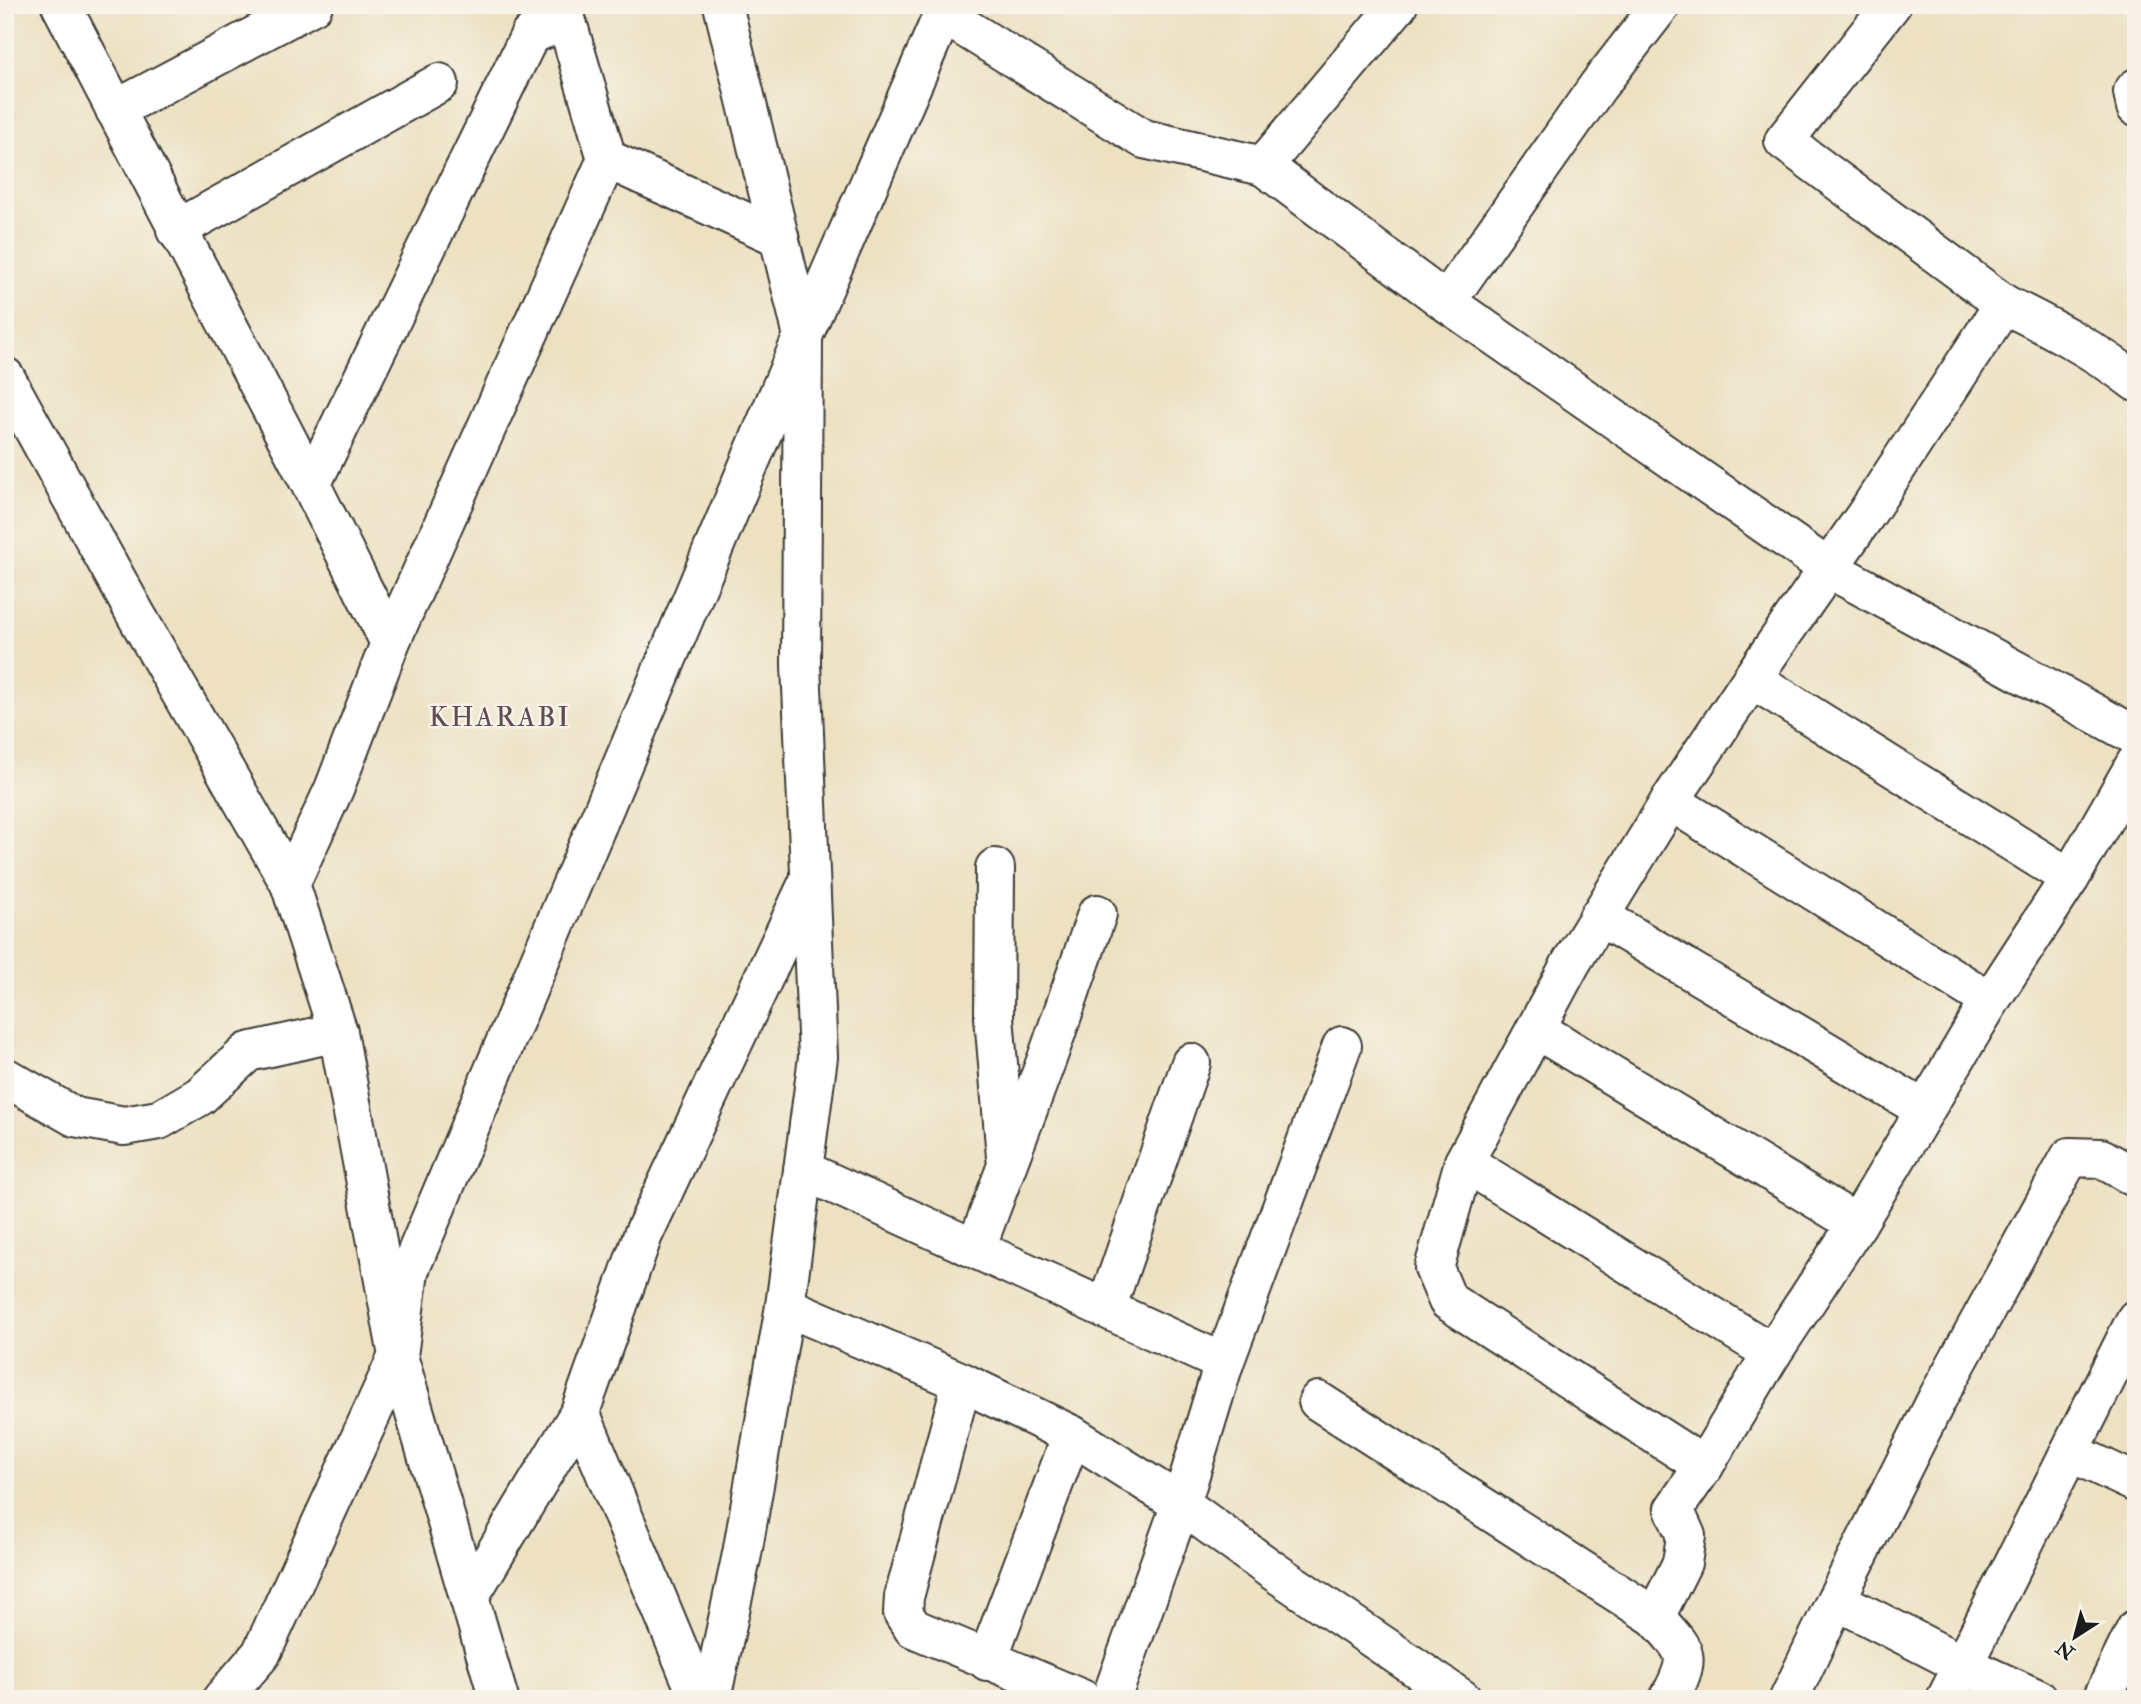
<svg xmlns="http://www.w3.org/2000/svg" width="2141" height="1704" font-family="'IM FELL Double Pica',serif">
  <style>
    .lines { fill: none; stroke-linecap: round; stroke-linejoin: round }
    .minor-casing { stroke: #3b3a35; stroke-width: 42 }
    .minor { stroke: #fff; stroke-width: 38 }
    .labels { text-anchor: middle; stroke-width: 5; stroke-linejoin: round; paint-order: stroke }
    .quarter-label { font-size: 28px; letter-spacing: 2px; fill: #624b54; stroke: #f7f3e8 }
  </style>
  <rect width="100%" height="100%" fill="#f7f3e8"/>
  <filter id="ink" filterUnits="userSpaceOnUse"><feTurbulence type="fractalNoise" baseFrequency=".0143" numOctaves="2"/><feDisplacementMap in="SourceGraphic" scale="14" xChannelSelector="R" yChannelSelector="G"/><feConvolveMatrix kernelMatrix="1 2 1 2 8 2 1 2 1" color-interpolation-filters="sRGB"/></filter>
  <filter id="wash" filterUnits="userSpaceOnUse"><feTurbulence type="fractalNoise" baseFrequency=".00686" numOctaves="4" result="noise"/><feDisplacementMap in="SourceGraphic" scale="28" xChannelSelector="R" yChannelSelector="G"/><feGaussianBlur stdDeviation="1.57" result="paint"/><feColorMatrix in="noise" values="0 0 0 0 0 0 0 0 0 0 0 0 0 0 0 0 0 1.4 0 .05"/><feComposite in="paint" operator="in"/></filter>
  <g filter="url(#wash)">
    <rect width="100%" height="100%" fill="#ede1c2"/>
  </g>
  <g filter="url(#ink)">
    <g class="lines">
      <defs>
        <g id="minor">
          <path d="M61,5L311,485L390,643L607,159L562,5"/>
          <path d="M723,5L803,336L801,664L818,1057L785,1306"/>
          <path d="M943,14L1144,139L1263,166L1398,5"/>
          <path d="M2136,88L2133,92L2136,107"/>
          <path d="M115,110L313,5"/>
          <path d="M607,159L779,237"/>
          <path d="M1263,166L1446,302L1828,568L2136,736"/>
          <path d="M176,230L439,83"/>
          <path d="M1446,302L1598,86L1661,5"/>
          <path d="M2004,304C2050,327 2095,350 2136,382"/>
          <path d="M5,377L135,613L290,884L338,1032L398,1356L499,1699"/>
          <path d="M311,485L530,35L566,20"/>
          <path d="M1752,679L2070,878"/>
          <path d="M1670,801L1990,1001"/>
          <path d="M995,868L994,1017L1006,1157"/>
          <path d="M290,884L334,789L390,643"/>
          <path d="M1599,916L1925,1110"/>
          <path d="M1536,1029L1857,1224"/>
          <path d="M5,1077L75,1117L124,1126L159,1120L200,1096L248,1052L338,1032"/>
          <path d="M1464,1162L1772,1353"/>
          <path d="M803,1170L1224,1363"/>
          <path d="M976,1248L1048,1056L1097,914"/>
          <path d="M1106,1309L1191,1063"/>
          <path d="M962,1382L904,1597L903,1613L913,1628L1082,1699"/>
          <path d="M1318,1401L1655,1617C1687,1653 1693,1654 1669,1699"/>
          <path d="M580,1412L699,1699"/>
          <path d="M2070,1452L2136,1483"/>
          <path d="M1704,1466L1448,1301L1434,1268L1464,1162L1571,963L1670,801L1763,662L1867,513L2004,304L1784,141L1891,5"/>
          <path d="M469,1597L580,1412L643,1235L808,883"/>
          <path d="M1836,1600L1963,1665L2038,1699"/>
          <path d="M1655,1617L1682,1563L1686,1536L1674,1509L1704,1466L1772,1353L1857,1224L1990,1001L2070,878L2136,763"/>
          <path d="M987,1661L1072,1435"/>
          <path d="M222,1699L261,1654L398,1356L409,1271L803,336L947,5"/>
          <path d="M711,1699L742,1554L785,1306L962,1382L1072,1435L1181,1504L1272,1570L1462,1699"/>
          <path d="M1111,1699L1181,1504L1224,1363L1342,1046"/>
          <path d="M1789,1699L1836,1600L1937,1399L2070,1157L2101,1158L2136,1178"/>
          <path d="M1946,1699L2136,1319"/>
          <path d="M2102,1699L2136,1629"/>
        </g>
      </defs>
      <use href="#minor" class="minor-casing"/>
      <use href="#minor" class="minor"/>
    </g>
  </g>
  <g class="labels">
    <g class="quarter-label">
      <text x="500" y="726">KHARABI</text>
    </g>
  </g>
  <rect width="2141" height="1704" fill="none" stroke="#f7f3e8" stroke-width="28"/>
  <g transform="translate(2075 1637) rotate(216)" stroke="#f7f3e8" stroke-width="5" paint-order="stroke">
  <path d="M0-5L12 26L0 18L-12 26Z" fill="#1c1c1c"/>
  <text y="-10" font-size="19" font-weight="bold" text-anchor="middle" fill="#1c1c1c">N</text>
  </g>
</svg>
